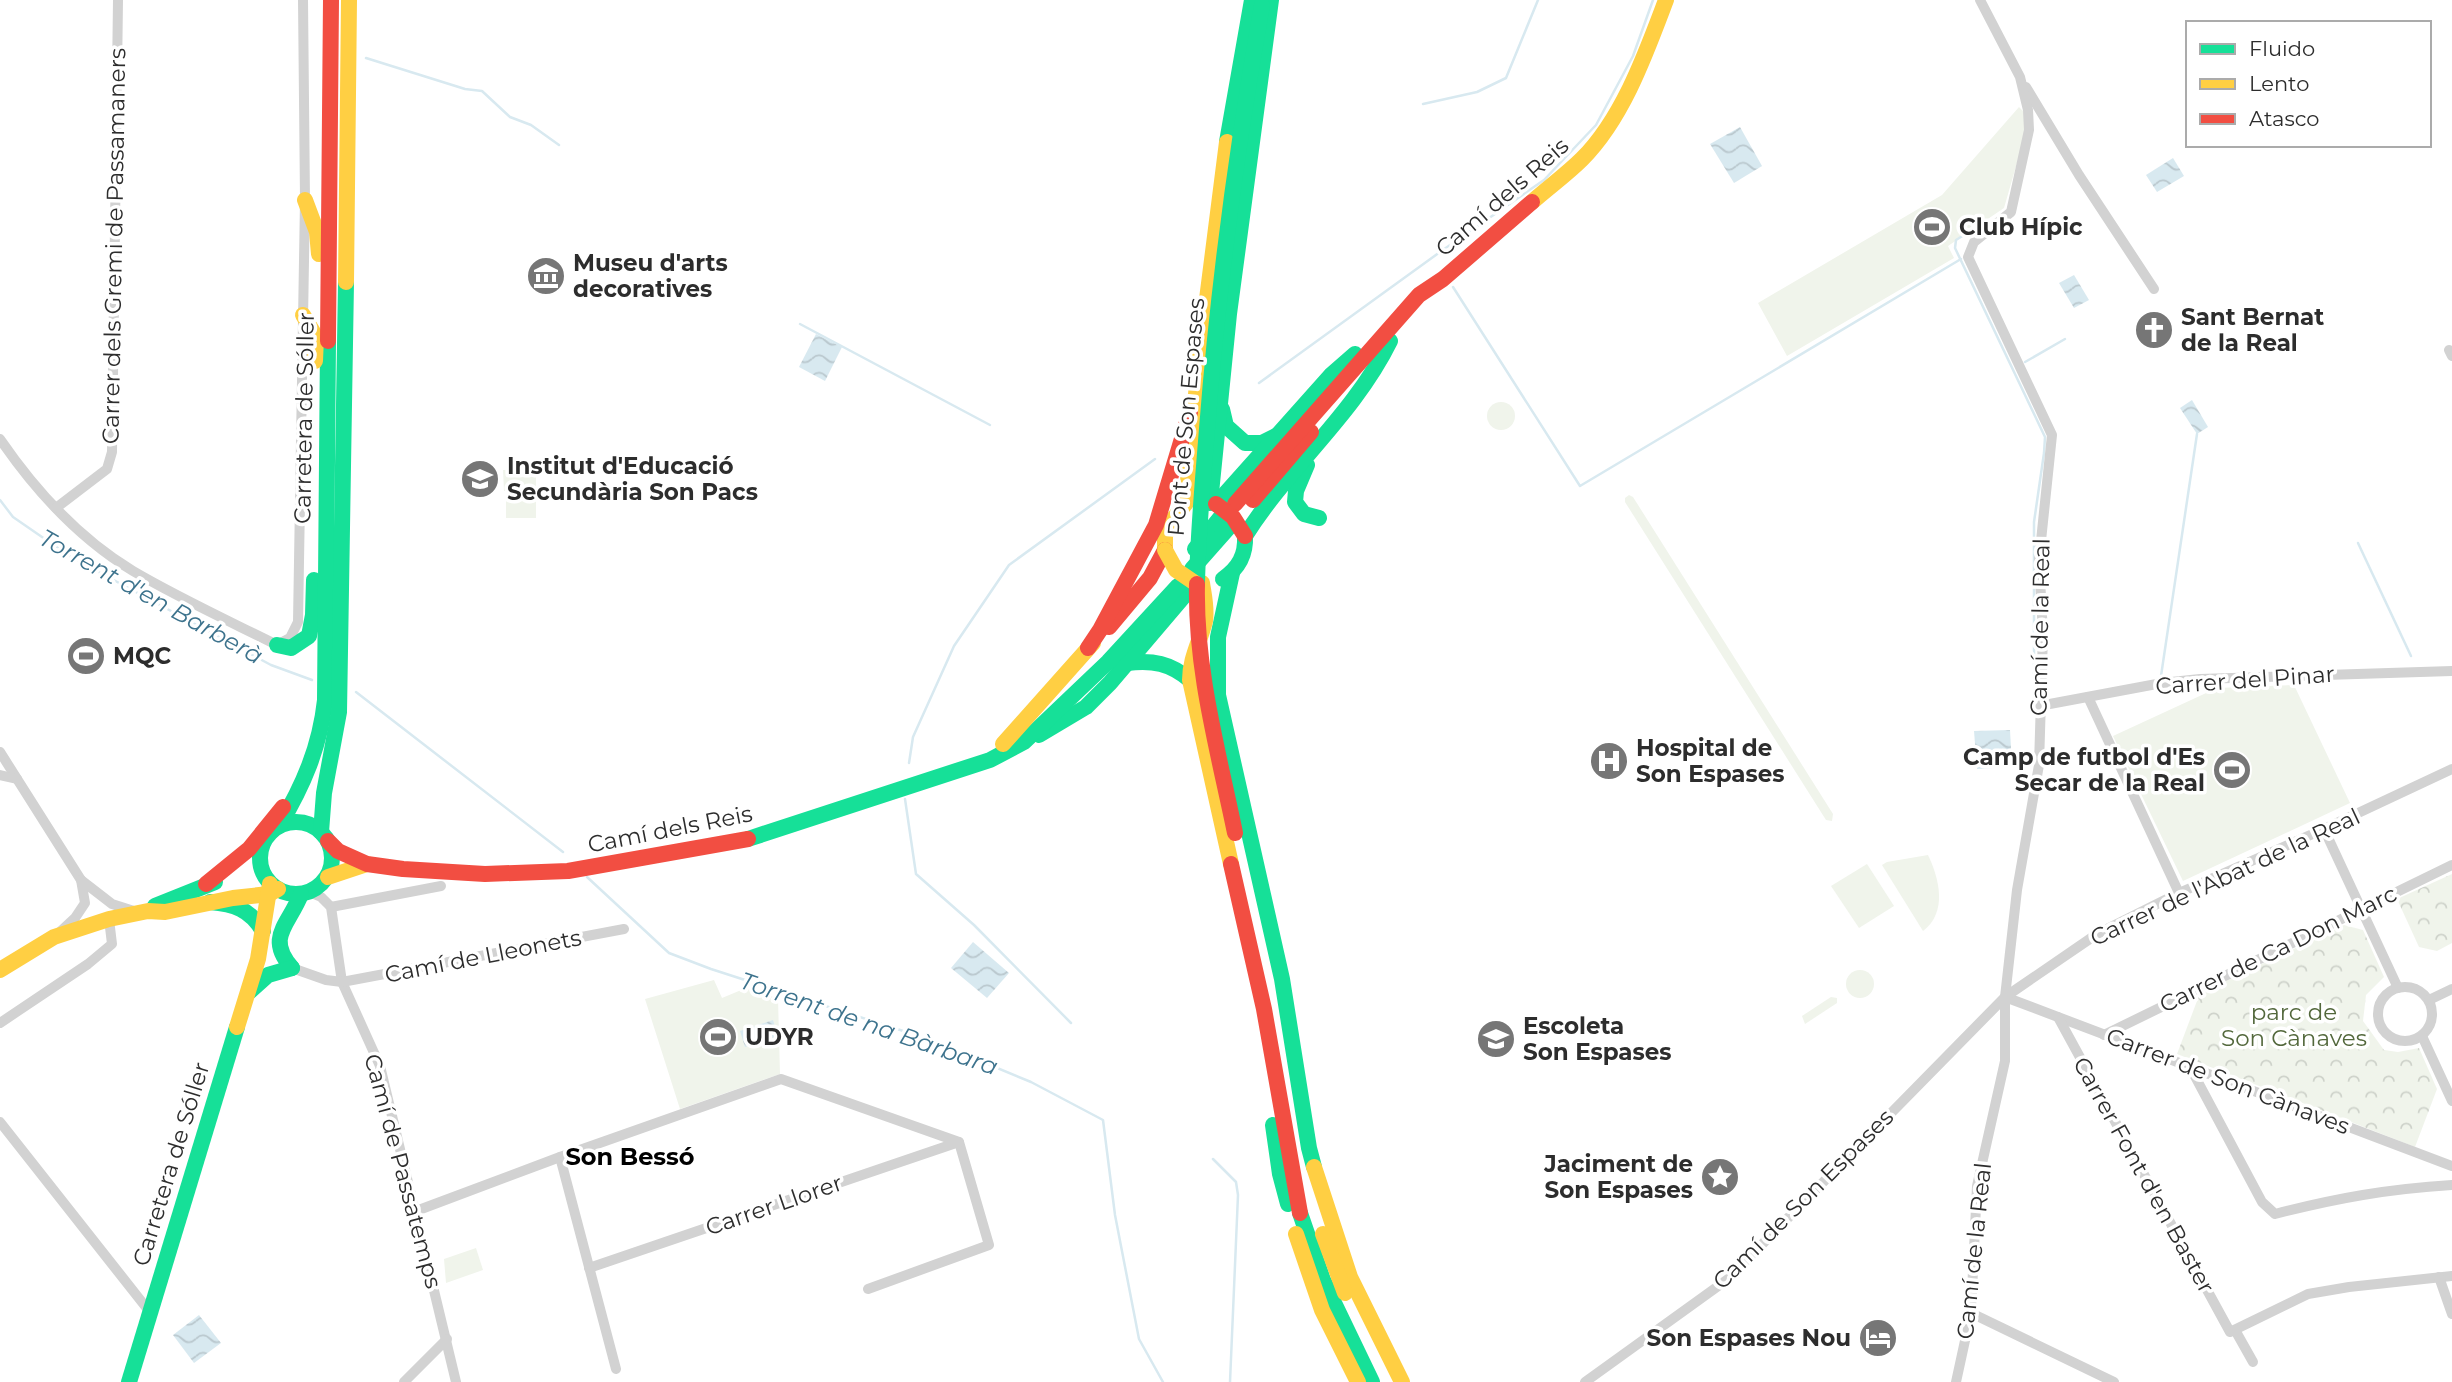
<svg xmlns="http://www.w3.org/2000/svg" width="2452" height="1382" font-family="Montserrat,sans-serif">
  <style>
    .grass { fill: #f0f4eb }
    .park { fill: url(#park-crowns) }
    .water { fill: url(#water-waves) }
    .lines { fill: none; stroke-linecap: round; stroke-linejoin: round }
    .stream { stroke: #d8e9f0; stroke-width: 2.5 }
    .street { stroke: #d2d2d2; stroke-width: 10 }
    .fast { stroke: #16e098; stroke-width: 16 }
    .slow { stroke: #ffcf43; stroke-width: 16 }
    .jam { stroke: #f24e42; stroke-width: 16 }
    .fast-bridge { stroke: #16e098; stroke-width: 16 }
    .slow-bridge { stroke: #ffcf43; stroke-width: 16 }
    .jam-bridge { stroke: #f24e42; stroke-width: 16 }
    .labels { text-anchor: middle; stroke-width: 7; stroke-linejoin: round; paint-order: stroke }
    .street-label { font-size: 23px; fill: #2d2d2d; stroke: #fff }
    .poi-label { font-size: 23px; font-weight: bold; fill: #2d2d2d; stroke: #fff; text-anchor: start }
    .park-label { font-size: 23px; fill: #53683c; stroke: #fff }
    .water-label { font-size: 24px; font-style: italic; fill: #3d738d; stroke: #fff }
    .neighbourhood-label { font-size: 24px; font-weight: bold; fill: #000; stroke: #fff }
  </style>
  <defs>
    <pattern id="park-crowns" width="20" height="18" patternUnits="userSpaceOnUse" patternTransform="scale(1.75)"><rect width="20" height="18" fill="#f0f4eb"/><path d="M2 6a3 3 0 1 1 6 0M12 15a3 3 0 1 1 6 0" fill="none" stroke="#ced2ca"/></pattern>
    <pattern id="water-waves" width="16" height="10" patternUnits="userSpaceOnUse" patternTransform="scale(1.75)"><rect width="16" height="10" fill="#d8e9f0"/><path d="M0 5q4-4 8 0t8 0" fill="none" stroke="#bac8ce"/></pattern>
  </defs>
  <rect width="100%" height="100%" fill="#fff"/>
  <g class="grass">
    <path d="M2019,107L2025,113L2027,128L2004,208L1948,246L1954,258L1787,356L1758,303L1942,195Z"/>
    <circle cx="1501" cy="416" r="14"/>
    <path d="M536,469V490L504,491L503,470Z"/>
    <path d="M1629,495L1633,497L1833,814L1832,821L1826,820L1625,502V498Z"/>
    <rect x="506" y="497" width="30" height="21"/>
    <path d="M2294,685L2350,803L2183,881L2113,736L2217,688Z"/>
    <path d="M1928,855C1939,878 1948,912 1923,931L1882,865L1887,862Z"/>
    <path d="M1867,864L1894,906L1859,928L1831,886Z"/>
    <circle cx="1860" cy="984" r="14"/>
    <path d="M714,980L722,998L746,988L778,998L780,1074L680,1109L645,999Z"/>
    <path d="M1831,997L1837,998V1003L1805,1024L1802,1016Z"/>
    <path d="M476,1248L483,1270L446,1283L444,1259Z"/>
  </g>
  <g class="park">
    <path d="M2452,874V943L2437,951L2419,947L2397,899Z"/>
    <path d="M2344,925L2363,930L2384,977L2366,995L2363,1021L2384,1050L2398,1052L2419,1048L2437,1089L2415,1147L2177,1054L2200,993Z"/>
  </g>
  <g class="water">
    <path d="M1740,127L1762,166L1734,183L1710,144Z"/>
    <path d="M2173,158L2184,176L2157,192L2146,175Z"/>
    <path d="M2074,275L2089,300L2074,308L2059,283Z"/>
    <path d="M816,334L842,347L825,381L799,367Z"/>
    <path d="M2192,400L2208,427L2197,434L2180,408Z"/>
    <path d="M2010,730L2012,767L1977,769L1974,731Z"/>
    <path d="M973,942L1009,973L987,998L951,968Z"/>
    <path d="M773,1020L778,1036L745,1047L740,1031Z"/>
    <path d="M199,1315L221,1343L194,1363L173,1335Z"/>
  </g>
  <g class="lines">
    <g class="stream">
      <path d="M366,58L465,89L482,91L510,117L531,125L559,145"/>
      <path d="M1423,104L1477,92L1506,78L1538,0"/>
      <path d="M1985,222L1956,240L1955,248L2045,437L2044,453L2034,522V674"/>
      <path d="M1453,287L1580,486L1961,259"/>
      <path d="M800,324L990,425"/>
      <path d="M2025,362L2065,339"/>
      <path d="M1259,383L1440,252L1544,180L1596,125L1633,56L1653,0"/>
      <path d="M0,500L13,517L71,557L271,665L312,680"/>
      <path d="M2358,543L2411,656"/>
      <path d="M2161,676L2197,434"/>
      <path d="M356,692L563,852"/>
      <path d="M909,763L913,737L954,646L1009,565L1155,459"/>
      <path d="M905,799L916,874L974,925L1071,1023"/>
      <path d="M587,877L669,953L711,969L925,1038L1031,1082L1103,1120L1115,1215L1139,1339L1163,1382"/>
      <path d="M1213,1159L1236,1182L1238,1195L1230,1382"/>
    </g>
    <g class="street">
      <path d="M2026,87L2079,175L2154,289"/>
      <path d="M2449,350L2452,356"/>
      <path d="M0,439C35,490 80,539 133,571C179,598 229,621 277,645L290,638L298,622L305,200L303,0"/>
      <path d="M56,508L107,469L112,452L118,0"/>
      <path d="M2088,697L2179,893"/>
      <path d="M2039,706L2162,683L2200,679L2452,671"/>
      <path d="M0,752L81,880"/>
      <path d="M0,775L17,779"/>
      <path d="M2324,829L2398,988"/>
      <path d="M309,892L321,897L331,907L342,982L380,1066L456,1382"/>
      <path d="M331,907L441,886"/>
      <path d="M60,932L75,918L85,903L81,880L112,904L137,912"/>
      <path d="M292,968L326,980L342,982L624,929"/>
      <circle cx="2405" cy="1014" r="27"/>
      <path d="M2005,997L2452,1166"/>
      <path d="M2429,1000L2452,989"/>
      <path d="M2058,1017L2230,1332L2308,1294L2349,1287L2452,1276"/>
      <path d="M0,1023L88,964L112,944L109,919"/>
      <path d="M2104,1035L2452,865"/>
      <path d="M2422,1036L2452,1101"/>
      <path d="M2190,1067L2262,1202L2275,1214C2337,1198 2388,1189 2452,1185"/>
      <path d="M0,1122L149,1311"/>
      <path d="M560,1157L616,1369"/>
      <path d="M416,1211L560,1157L781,1079L959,1142L989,1245L868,1289"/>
      <path d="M589,1268L959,1142"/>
      <path d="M2439,1277L2452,1314"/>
      <path d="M1971,1313L2114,1382"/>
      <path d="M2235,1330L2253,1362"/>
      <path d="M404,1382L447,1339"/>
      <path d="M1585,1382L1728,1279L2005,997L2097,934L2179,893L2324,829L2452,769"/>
      <path d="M1956,1382L1971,1313L1977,1186L2005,1061V997L2017,890L2039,765L2043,634L2039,560L2052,435L1968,257L1974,242L2011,212L2029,130L2028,110L2020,77L1980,0"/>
    </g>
    <g class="fast">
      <path d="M1227,142L1252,0"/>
      <path d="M1222,409L1226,426L1245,443H1262L1276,436"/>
      <path d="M1307,465L1296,491L1295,502L1304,514L1319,518"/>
      <path d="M1210,503L1229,314L1271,0"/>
      <path d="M1216,504L1331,375L1355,354"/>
      <path d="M1245,536C1289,466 1353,416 1390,341"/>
      <path d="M1195,549L1220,518"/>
      <path d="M1192,569L1230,526"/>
      <path d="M1232,573L1218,637V695L1282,979L1309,1148L1314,1167"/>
      <path d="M1223,579C1239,568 1246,555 1245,536"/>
      <path d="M277,645L291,648L309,636L313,615L314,580"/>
      <path d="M1127,663C1153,660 1170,663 1190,680"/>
      <path d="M1039,735L1086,707L1110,683L1195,583"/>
      <circle cx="296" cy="858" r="36"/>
      <path d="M279,826C303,786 320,747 325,700L328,341"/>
      <path d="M321,832L324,793L339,712L346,282"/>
      <path d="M748,839L990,760L1024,742L1108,662L1178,586"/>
      <path d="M210,902C234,904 250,909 263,931"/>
      <path d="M155,906L215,882"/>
      <path d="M292,968C265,937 289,925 301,894"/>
      <path d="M249,992L268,975L292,968"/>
      <path d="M1273,1125L1280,1174L1288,1204"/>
      <path d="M1300,1213L1323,1280L1372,1382"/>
      <path d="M129,1382L237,1027"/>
    </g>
    <g class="slow">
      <path d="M305,200L317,232L319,254"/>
      <path d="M1532,202C1549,187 1567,174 1582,159C1623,118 1646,53 1666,0"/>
      <path d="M346,282L349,0"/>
      <path d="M303,315L316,337L315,361"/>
      <path d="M1165,550V536L1170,523L1186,503L1199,362L1227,142"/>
      <path d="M1202,583C1204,596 1207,608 1205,621C1200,642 1190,658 1190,680L1231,864"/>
      <path d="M1003,744L1093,643"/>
      <path d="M328,877L367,864"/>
      <path d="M0,970L54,937L109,919L148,911L165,912L233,898L269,894L278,889"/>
      <path d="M237,1027L258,959L270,884"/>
      <path d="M1314,1167L1350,1277L1402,1382"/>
      <path d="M1296,1234L1322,1310L1358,1382"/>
      <path d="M1323,1234L1345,1293"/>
    </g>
    <g class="jam">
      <path d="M328,341L331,0"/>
      <path d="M1253,500L1311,432"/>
      <path d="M1235,504L1419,295L1443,279L1532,202"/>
      <path d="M1109,627L1150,578L1165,550"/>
      <path d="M1088,648L1100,630L1156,525L1190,412"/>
      <path d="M328,841L338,851L367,864L403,869L485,874L568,871L748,839"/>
      <path d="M1231,864L1264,1009L1300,1213"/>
      <path d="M206,884L249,849L283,807"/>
    </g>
    <path class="fast-bridge" d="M1197,584C1198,532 1203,480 1207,429C1218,287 1237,146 1262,5"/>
    <path class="slow-bridge" d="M1165,550L1176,570L1195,583"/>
    <g class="jam-bridge">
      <path d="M1216,504L1233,517L1245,536"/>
      <path d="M1197,584C1195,669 1218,750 1235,833"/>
    </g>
  </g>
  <defs>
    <symbol id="stadium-disc" viewBox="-11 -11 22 22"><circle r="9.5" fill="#767676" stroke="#fff"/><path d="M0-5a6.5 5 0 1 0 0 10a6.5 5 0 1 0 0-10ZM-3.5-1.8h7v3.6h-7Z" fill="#fff"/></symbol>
    <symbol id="museum-disc" viewBox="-11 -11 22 22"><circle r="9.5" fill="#767676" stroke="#fff"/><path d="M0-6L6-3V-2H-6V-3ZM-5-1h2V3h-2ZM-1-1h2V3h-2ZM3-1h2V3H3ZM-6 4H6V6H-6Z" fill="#fff"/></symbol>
    <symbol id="church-disc" viewBox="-11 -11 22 22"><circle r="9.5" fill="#767676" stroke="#fff"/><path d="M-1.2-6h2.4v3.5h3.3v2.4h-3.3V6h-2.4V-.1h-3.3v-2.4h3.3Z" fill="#fff"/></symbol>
    <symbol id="school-disc" viewBox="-11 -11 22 22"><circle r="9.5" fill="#767676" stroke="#fff"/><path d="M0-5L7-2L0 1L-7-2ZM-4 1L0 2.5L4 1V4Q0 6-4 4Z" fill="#fff"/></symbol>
    <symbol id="hospital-disc" viewBox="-11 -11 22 22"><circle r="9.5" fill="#767676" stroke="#fff"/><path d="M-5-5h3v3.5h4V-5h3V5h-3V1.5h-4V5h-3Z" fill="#fff"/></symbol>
    <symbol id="sight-disc" viewBox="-11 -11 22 22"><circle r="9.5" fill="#767676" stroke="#fff"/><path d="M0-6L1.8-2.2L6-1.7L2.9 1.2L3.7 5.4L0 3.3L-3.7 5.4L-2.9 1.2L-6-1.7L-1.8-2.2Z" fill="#fff"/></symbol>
    <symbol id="hotel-disc" viewBox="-11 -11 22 22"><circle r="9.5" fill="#767676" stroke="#fff"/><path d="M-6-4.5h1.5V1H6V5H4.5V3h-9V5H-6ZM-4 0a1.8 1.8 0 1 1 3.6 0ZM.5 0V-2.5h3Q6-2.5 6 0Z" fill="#fff"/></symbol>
  </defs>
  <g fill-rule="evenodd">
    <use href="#stadium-disc" x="1910" y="205" width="44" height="44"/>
    <use href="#museum-disc" x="524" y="254" width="44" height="44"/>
    <use href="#church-disc" x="2132" y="308" width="44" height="44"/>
    <use href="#school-disc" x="458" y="457" width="44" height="44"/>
    <use href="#stadium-disc" x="64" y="634" width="44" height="44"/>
    <use href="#hospital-disc" x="1587" y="739" width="44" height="44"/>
    <use href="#stadium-disc" x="2210" y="748" width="44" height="44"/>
    <use href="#stadium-disc" x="696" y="1015" width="44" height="44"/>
    <use href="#school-disc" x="1474" y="1017" width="44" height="44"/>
    <use href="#sight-disc" x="1698" y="1155" width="44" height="44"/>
    <use href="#hotel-disc" x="1856" y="1316" width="44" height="44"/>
  </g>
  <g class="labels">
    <g class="street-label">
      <text transform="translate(1502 197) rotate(-41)" y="8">Camí dels Reis</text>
      <text transform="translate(114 246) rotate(-89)" y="8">Carrer dels Gremi de Passamaners</text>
      <text transform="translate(1186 417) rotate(-85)" y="8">Pont de Son Espases</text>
      <text transform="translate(304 418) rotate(-89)" y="8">Carretera de Sóller</text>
      <text transform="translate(2040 627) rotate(-89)" y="8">Camí de la Real</text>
      <text transform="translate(2245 680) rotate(-4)" y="8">Carrer del Pinar</text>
      <text transform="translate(670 829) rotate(-11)" y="8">Camí dels Reis</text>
      <text transform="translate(2225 877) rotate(-25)" y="8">Carrer de l'Abat de la Real</text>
      <text transform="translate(2278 949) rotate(-26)" y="8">Carrer de Ca Don Marc</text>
      <text transform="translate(483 956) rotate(-11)" y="8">Camí de Lleonets</text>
      <text transform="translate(2228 1081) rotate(21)" y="8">Carrer de Son Cànaves</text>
      <text transform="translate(171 1164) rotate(-73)" y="8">Carretera de Sóller</text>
      <text transform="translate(403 1171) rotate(75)" y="8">Camí de Passatemps</text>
      <text transform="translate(2144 1175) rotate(61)" y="8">Carrer Font d'en Baster</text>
      <text transform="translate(1803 1199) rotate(-45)" y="8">Camí de Son Espases</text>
      <text transform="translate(774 1205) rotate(-19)" y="8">Carrer Llorer</text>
      <text transform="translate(1974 1251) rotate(-84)" y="8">Camí de la Real</text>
    </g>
    <g class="poi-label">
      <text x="1959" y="235">Club Hípic</text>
      <text x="573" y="271">Museu d'arts<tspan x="573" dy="26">decoratives</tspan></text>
      <text x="2181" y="325">Sant Bernat<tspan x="2181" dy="26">de la Real</tspan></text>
      <text x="507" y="474">Institut d'Educació<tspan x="507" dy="26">Secundària Son Pacs</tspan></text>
      <text x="113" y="664">MQC</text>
      <text x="1636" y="756">Hospital de<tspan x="1636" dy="26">Son Espases</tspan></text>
      <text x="2205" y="765" text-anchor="end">Camp de futbol d'Es<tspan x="2205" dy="26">Secar de la Real</tspan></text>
      <text x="1523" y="1034">Escoleta<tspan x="1523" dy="26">Son Espases</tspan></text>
      <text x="745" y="1045">UDYR</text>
      <text x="1693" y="1172" text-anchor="end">Jaciment de<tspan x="1693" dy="26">Son Espases</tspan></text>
      <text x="1851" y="1346" text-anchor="end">Son Espases Nou</text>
    </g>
    <g class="park-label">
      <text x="2294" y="1020">parc de<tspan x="2294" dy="26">Son Cànaves</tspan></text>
    </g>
    <g class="water-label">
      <text transform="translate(151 597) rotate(29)" y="8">Torrent d'en Barberà</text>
      <text transform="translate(869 1024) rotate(19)" y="8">Torrent de na Bàrbara</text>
    </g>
    <g class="neighbourhood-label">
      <text x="630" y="1165">Son Bessó</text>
    </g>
  </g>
  <rect x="2186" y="21" width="245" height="126" fill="#ffffff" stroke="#ababab" stroke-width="2"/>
  <rect x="2200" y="44" width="35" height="10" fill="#16e098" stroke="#ababab" stroke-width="2"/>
  <text x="2249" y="56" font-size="21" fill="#2d2d2d">Fluido</text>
  <rect x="2200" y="79" width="35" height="10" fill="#ffcf43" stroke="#ababab" stroke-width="2"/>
  <text x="2249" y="91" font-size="21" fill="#2d2d2d">Lento</text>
  <rect x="2200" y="114" width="35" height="10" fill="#f24e42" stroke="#ababab" stroke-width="2"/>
  <text x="2249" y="126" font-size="21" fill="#2d2d2d">Atasco</text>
</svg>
